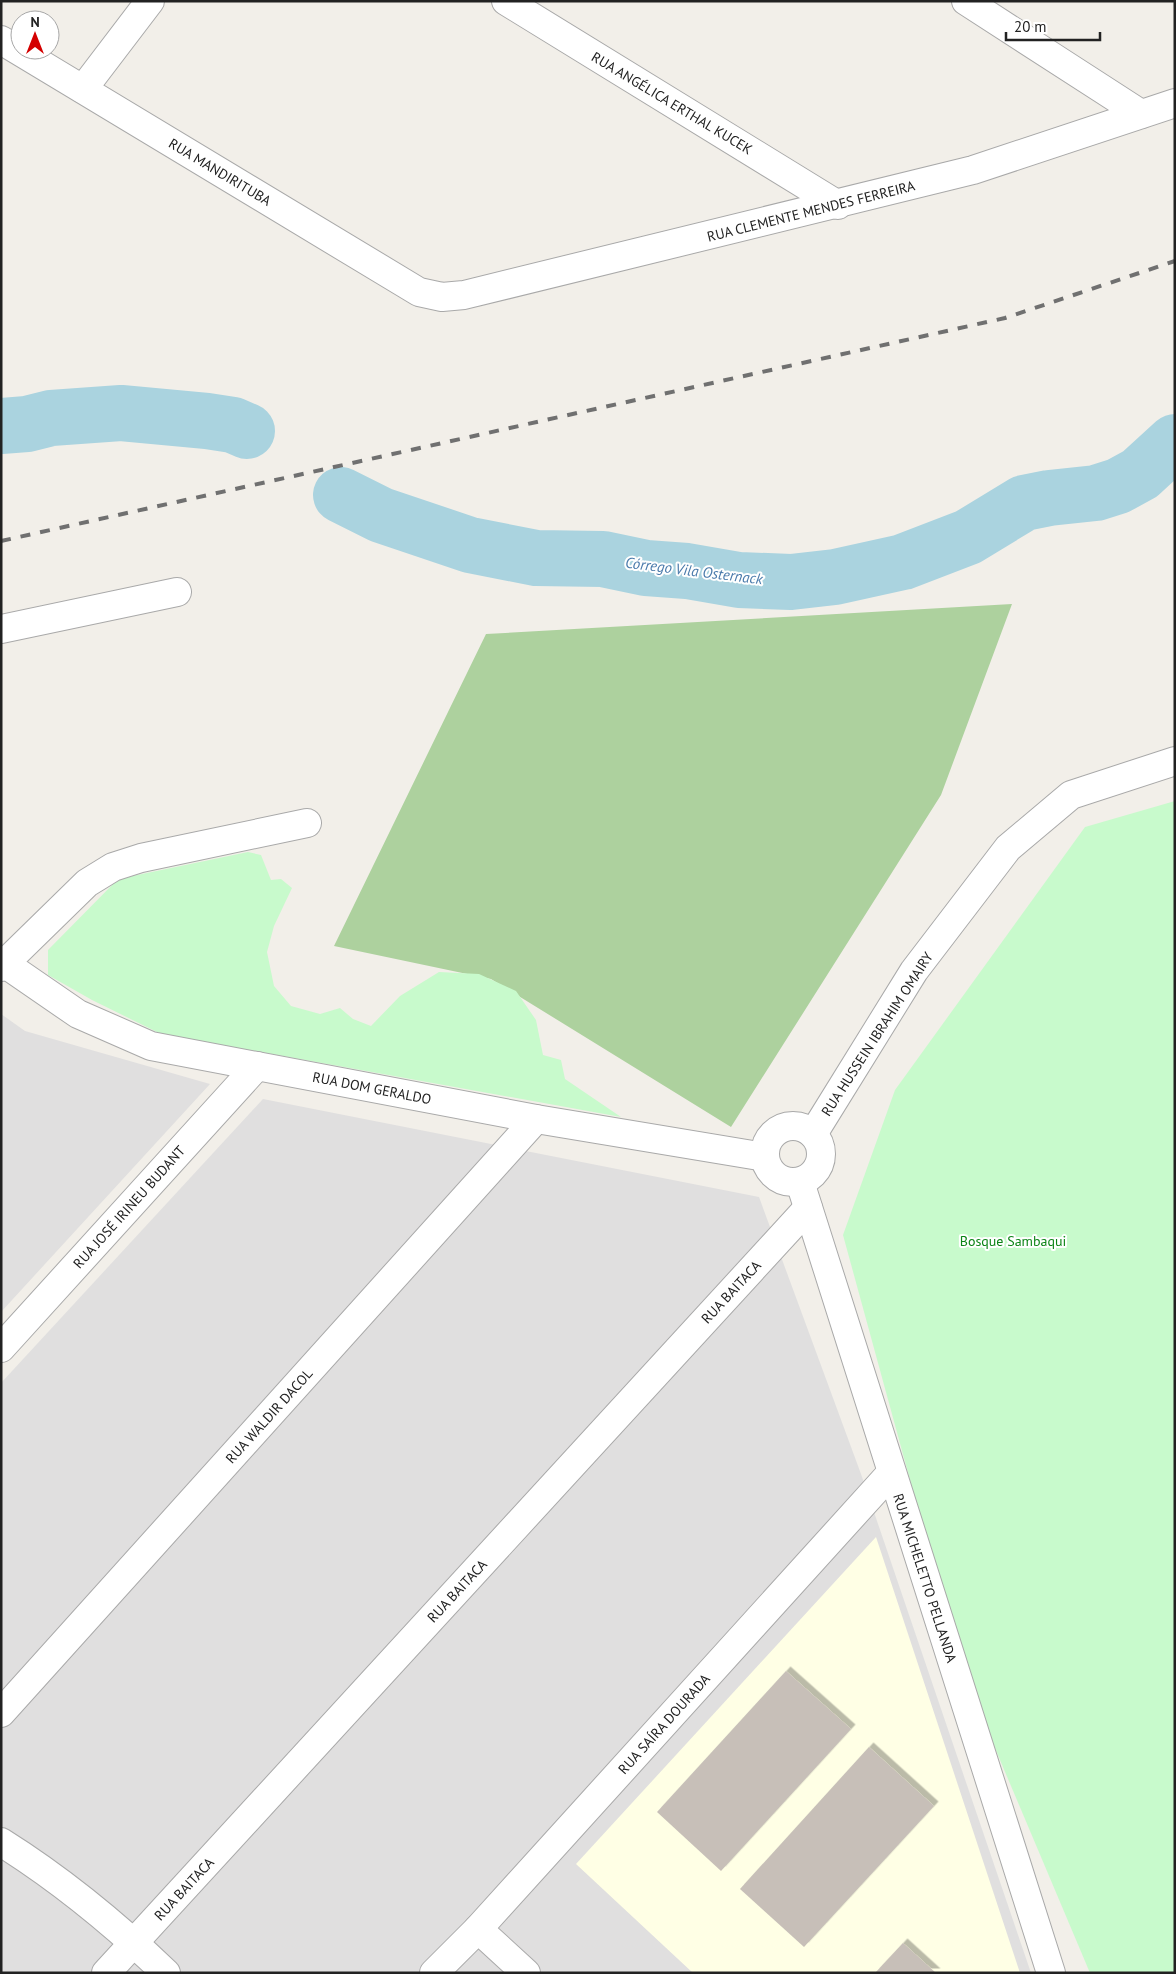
<svg xmlns="http://www.w3.org/2000/svg" width="1176" height="1974" font-family="'PT Sans',sans-serif">
  <style>
    .residential { fill: #e0dfdf }
    .education { fill: #ffffe5 }
    .forest { fill: #add19e }
    .park { fill: #c8facc }
    .lines { fill: none; stroke-linecap: round; stroke-linejoin: round }
    .river { stroke: #aad3df; stroke-width: 56 }
    .building { fill: #c7bfb8; filter: url(#shadow) }
    .street-casing { stroke: #a9a9a9; stroke-width: 30 }
    .street { stroke: #fff; stroke-width: 28 }
    .rail { stroke: #707070; stroke-width: 4; stroke-dasharray: 10 10; stroke-linecap: butt }
    .labels { text-anchor: middle; stroke-width: 4; stroke-linejoin: round; paint-order: stroke }
    .street-label { font-size: 14px; fill: #222; stroke: #fff }
    .park-label { font-size: 14px; fill: #0c8416; stroke: #fff }
    .water-label { font-size: 15px; font-style: italic; fill: #4a7aab; stroke: #fff }
  </style>
  <defs>
    <filter id="shadow"><feDropShadow dx="4.5" dy="-4.5" stdDeviation="0" flood-color="#0004"/></filter>
  </defs>
  <rect width="100%" height="100%" fill="#f2efe9"/>
  <g class="residential">
    <path d="M1,1014L25,1031L210,1084L1,1312Z"/>
    <path d="M263,1099L759,1197L861,1474L1031,1973H1V1383Z"/>
  </g>
  <path class="education" d="M876,1537L1020,1973H693L576,1864Z"/>
  <path class="forest" d="M1012,604L941,795L731,1127L491,979L334,946L486,634Z"/>
  <g class="park">
    <path d="M1175,801V1973H1090L962,1670L843,1235L895,1090L1085,827Z"/>
    <path d="M248,852L261,855L271,880L281,879L292,888L274,926L267,952L274,986L291,1006L320,1014L340,1008L353,1019L371,1026L400,996L439,972L479,974L516,991L536,1020L543,1055L561,1060L565,1079L621,1117L161,1034L92,1000L48,975V950L118,879Z"/>
  </g>
  <g class="lines">
    <g class="river">
      <path d="M1,426L27,424L51,418L121,413L207,421L233,425L247,431"/>
      <path d="M341,495L381,515L470,545L536,558L603,559L646,568L687,571L739,580L791,582L835,577L903,562L968,537L1024,503L1049,498L1096,493L1118,486L1140,474L1175,442"/>
    </g>
  </g>
  <g class="building">
    <path d="M786,1671L851,1729L721,1871L657,1812Z"/>
    <path d="M869,1747L934,1806L804,1947L740,1889Z"/>
    <path d="M903,1943L936,1973H875Z"/>
  </g>
  <g class="lines">
    <defs>
      <g id="street">
        <path d="M506,1L838,205"/>
        <path d="M966,1L1141,114"/>
        <path d="M1,40L419,292L442,297L464,295L973,170L1175,103"/>
        <path d="M83,89L150,1"/>
        <path d="M1,629L177,592"/>
        <path d="M1,961L78,1014L151,1046L536,1119L765,1157"/>
        <path d="M1,967L87,883L113,867L141,858L307,823"/>
        <circle cx="793" cy="1154" r="28"/>
        <path d="M813,1134L914,971L1008,848L1071,795L1175,761"/>
        <path d="M800,1182L1051,1973"/>
        <path d="M1,1348L257,1066"/>
        <path d="M1,1713L536,1119"/>
        <path d="M1,1842C60,1879 116,1925 166,1973"/>
        <path d="M478,1929L526,1973"/>
        <path d="M106,1973L808,1208"/>
        <path d="M434,1973L478,1929L891,1473"/>
      </g>
    </defs>
    <use href="#street" class="street-casing"/>
    <use href="#street" class="street"/>
    <path class="rail" d="M1,541L1005,318L1175,261"/>
  </g>
  <g class="labels">
    <g class="street-label">
      <text transform="translate(672 103) rotate(31)" y="5">RUA ANGÉLICA ERTHAL KUCEK</text>
      <text transform="translate(220 172) rotate(31)" y="5">RUA MANDIRITUBA</text>
      <text transform="translate(811 211) rotate(-14)" y="5">RUA CLEMENTE MENDES FERREIRA</text>
      <text transform="translate(877 1034) rotate(-57)" y="5">RUA HUSSEIN IBRAHIM OMAIRY</text>
      <text transform="translate(372 1088) rotate(11)" y="5">RUA DOM GERALDO</text>
      <text transform="translate(129 1207) rotate(-48)" y="5">RUA JOSÉ IRINEU BUDANT</text>
      <text transform="translate(731 1292) rotate(-47)" y="5">RUA BAITACA</text>
      <text transform="translate(269 1416) rotate(-48)" y="5">RUA WALDIR DACOL</text>
      <text transform="translate(925 1578) rotate(72)" y="5">RUA MICHELETTO PELLANDA</text>
      <text transform="translate(457 1591) rotate(-47)" y="5">RUA BAITACA</text>
      <text transform="translate(664 1724) rotate(-48)" y="5">RUA SAÍRA DOURADA</text>
      <text transform="translate(184 1889) rotate(-47)" y="5">RUA BAITACA</text>
    </g>
    <g class="park-label">
      <text x="1013" y="1246">Bosque Sambaqui</text>
    </g>
    <g class="water-label">
      <text transform="translate(694 571) rotate(7)" y="5">Córrego Vila Osternack</text>
    </g>
  </g>
  <rect width="1176" height="1974" fill="none" stroke="#222222" stroke-width="5"/>
  <g transform="translate(35 35)"><circle r="24" fill="#ffffff" stroke="#a7a7a7"/>
  <path d="M0-4L9 19L0 12L-9 19Z" fill="#d40000"/>
  <text y="-8" font-size="14" font-weight="bold" text-anchor="middle" fill="#222222">N</text>
  </g>
  <path d="M1006 32v8h94v-8" fill="none" stroke="#222222" stroke-width="2.5"/>
  <text x="1014" y="32" font-size="15" fill="#222222" stroke="#ffffff" stroke-width="4" paint-order="stroke">20 m</text>
</svg>
